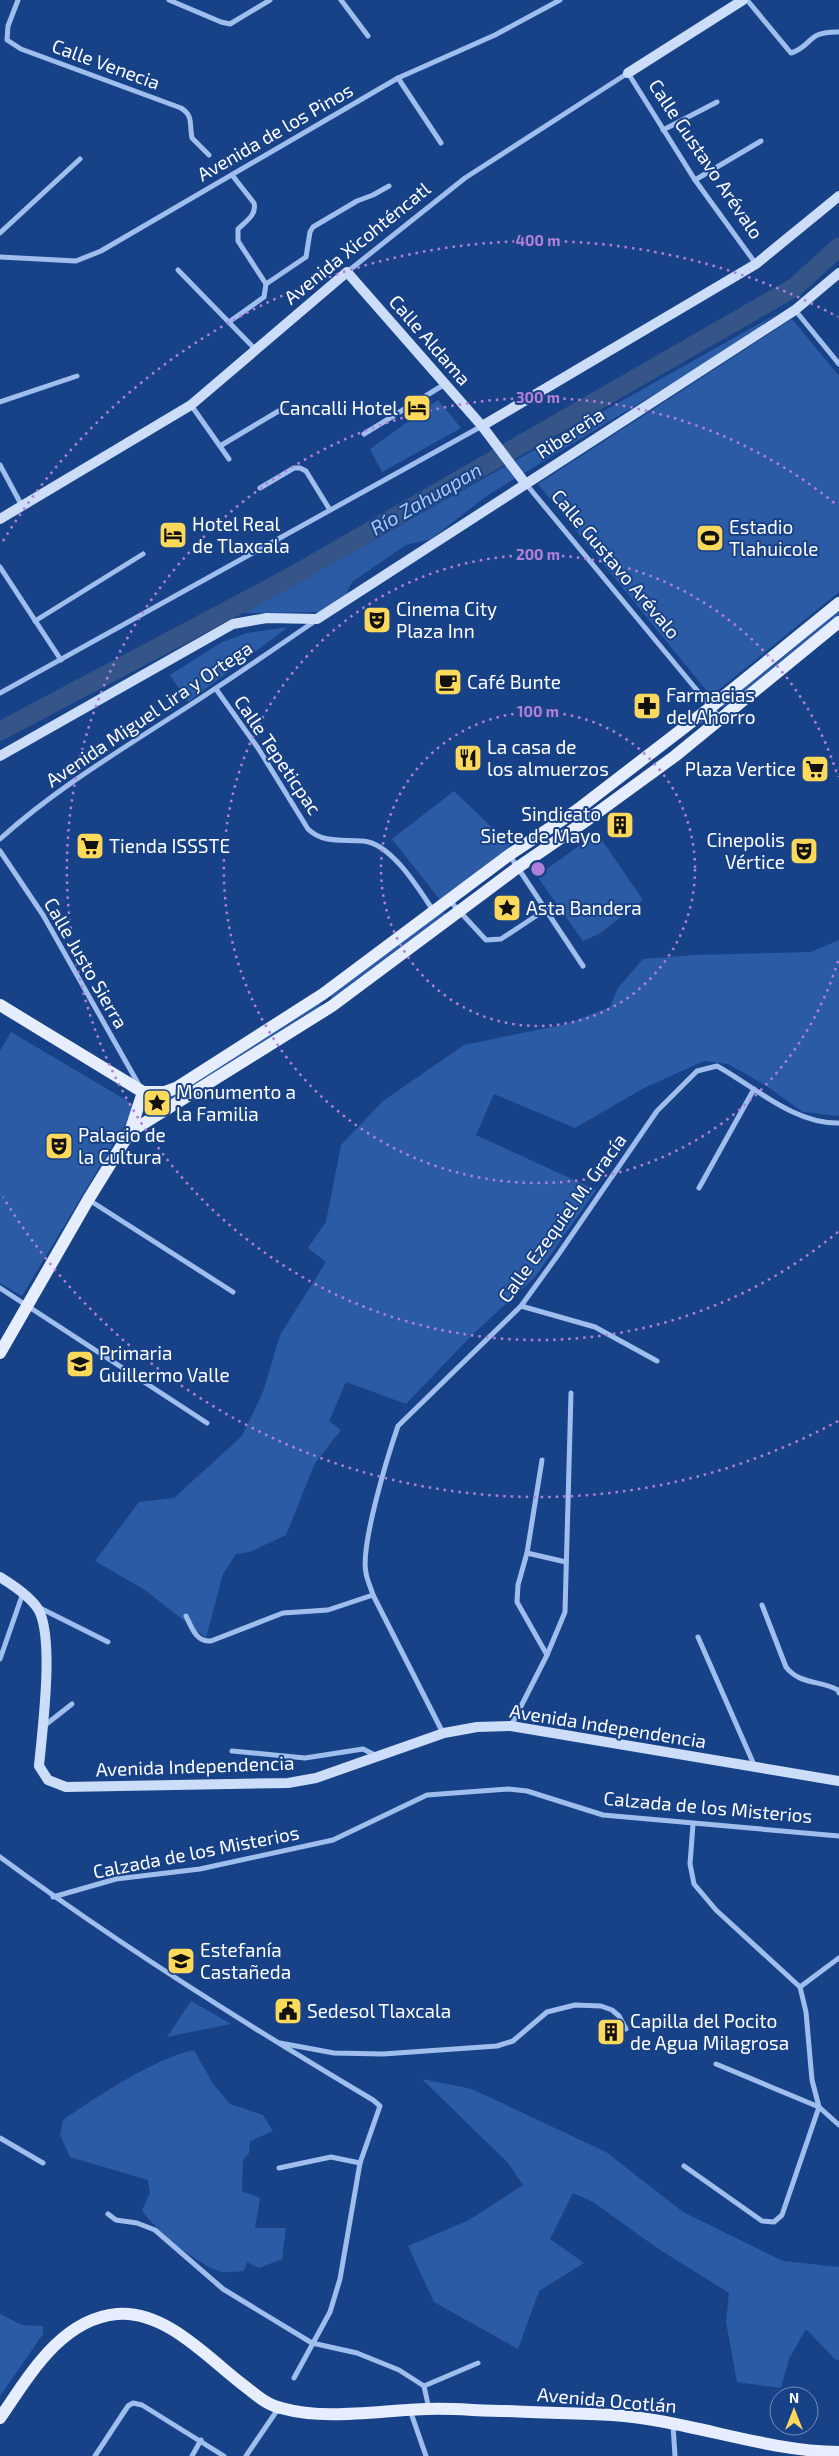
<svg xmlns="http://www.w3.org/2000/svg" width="839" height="2456" font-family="'Exo 2',sans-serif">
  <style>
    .green { fill: #2b5ba5 }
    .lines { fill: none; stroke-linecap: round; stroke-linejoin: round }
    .river { stroke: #355487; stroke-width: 19 }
    .street { stroke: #9fbeed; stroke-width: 5 }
    .secondary { stroke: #cbddf9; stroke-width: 10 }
    .primary { stroke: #e5edff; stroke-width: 12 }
    .ring { fill: none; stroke: #b080d9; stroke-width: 2.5; stroke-dasharray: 2.5 5 }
    .labels { text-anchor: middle; stroke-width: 4; stroke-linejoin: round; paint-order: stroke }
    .street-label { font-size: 19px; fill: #fff; stroke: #184287 }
    .poi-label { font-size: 19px; fill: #fff; stroke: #184287; text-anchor: start }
    .water-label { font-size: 20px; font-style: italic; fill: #aac8f4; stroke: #184287 }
    .centre { fill: #b080d9; stroke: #184287; stroke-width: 2.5 }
    .ring-label { font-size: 15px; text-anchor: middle; font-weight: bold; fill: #b080d9; stroke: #184287; stroke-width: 4; stroke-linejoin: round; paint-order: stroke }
  </style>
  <rect width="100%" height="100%" fill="#184287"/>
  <g class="green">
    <path d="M782,311L704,364L488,495L431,539L406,545L352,582L345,596L324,612L244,613Z"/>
    <path d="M792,319L839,376V592L711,696L538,484Z"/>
    <path d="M438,400L461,428L382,472L370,449Z"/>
    <path d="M839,606V618L725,709L719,703Z"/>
    <path d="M288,627L188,702L170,675L222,642L247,633Z"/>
    <path d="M454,791L511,846L441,901L392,839Z"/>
    <path d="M597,833L643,900L599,934L583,941L537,876Z"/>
    <path d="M441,911L448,915L334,1002L328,991Z"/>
    <path d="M839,940V1116L803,1112L765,1085L728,1064L704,1061L644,1088L575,1128L494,1094L476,1135L596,1190L535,1277L471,1336L406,1404L346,1382L329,1421L341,1430L315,1463L286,1535L250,1552L236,1554L223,1574L206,1638L145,1590L95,1561L139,1502L174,1498L242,1436L263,1392L280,1335L326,1262L308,1248L326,1222L341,1145L383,1101L464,1045L566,1024L610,1007L618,988L643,959L694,955L811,952Z"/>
    <path d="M319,1000L323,1008L166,1103L162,1098Z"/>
    <path d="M11,1032L136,1106L22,1296L0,1283V1051Z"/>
    <path d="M191,2001L231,2024L167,2037Z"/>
    <path d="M194,2050L213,2084L230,2104L263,2115L273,2131L250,2141L249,2153L243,2160L242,2191L260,2198L255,2228H286L282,2259L259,2268L247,2262L244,2271C237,2271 228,2273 221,2272C200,2266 153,2229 142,2210L150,2193L148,2180L70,2157L60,2135L63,2120C96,2097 155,2058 194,2050Z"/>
    <path d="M422,2079L472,2089L606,2152L683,2212L783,2261L839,2267V2360L835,2359L806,2329L789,2359L781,2388L737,2382L726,2322L729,2293L657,2248L593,2202L573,2193L550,2239L584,2263L539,2291L518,2349L434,2302L408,2246L469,2220L523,2185L508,2163Z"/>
    <path d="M0,2314L22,2325L43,2326V2334L0,2396Z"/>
  </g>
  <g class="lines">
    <path class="river" d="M0,731L287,579L795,287L839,247"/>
    <g class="street">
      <path d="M18,0L8,26L7,40L21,49L181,108C194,116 189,125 192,138L209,155"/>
      <path d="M169,0L221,22L230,24L270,0"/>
      <path d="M341,0L368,36"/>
      <path d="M747,0L791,53C813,46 806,31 839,32"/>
      <path d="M398,78L441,143"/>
      <path d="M663,130L717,102"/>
      <path d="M695,180L761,141"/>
      <path d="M0,233L80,159"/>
      <path d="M0,257L76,261L101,251L398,78L495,35L560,0"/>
      <path d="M178,270L256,350"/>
      <path d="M347,272L465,178L628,73L695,180L756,264"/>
      <path d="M266,284L306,257L310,232L313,227L357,201L373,195L389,186"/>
      <path d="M795,310L839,364"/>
      <path d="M229,322L264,297L266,284L238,241V229C246,221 257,215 254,203L232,175"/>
      <path d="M0,402L77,376"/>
      <path d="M191,405L229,459"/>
      <path d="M364,434L445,384"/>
      <path d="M220,446L282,409"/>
      <path d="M0,465L22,506"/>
      <path d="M526,484L720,718"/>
      <path d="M260,488L294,468H300L306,471L330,510"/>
      <path d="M0,567L61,660"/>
      <path d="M35,621L143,554"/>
      <path d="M216,689L258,748L308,829C323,844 344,839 363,841C391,843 419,889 434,912"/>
      <path d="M0,693L482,426"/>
      <path d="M0,839C52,792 111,756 170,718C219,687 267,654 315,621"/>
      <path d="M0,851L43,915L139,1085"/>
      <path d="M510,856L583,966"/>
      <path d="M449,900L486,940L501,939L545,910"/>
      <path d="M699,1188L754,1089"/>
      <path d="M89,1200L233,1292"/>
      <path d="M0,1288L207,1423"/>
      <path d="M521,1306L595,1327L657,1361"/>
      <path d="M542,1460L527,1553L518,1585L517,1602L547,1655"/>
      <path d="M527,1553L566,1562"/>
      <path d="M762,1605L786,1667C800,1685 820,1680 838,1690L839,1693"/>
      <path d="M38,1607L108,1642"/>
      <path d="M186,1616C192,1628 196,1642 211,1641L283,1613L328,1610L373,1595"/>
      <path d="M698,1637L755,1767"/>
      <path d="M0,1659L23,1593"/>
      <path d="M44,1726L72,1704"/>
      <path d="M511,1726L547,1655L565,1612L571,1393"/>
      <path d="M443,1733L373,1595C371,1588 367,1580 366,1573C360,1546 388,1455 398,1426L521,1306L558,1255L657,1111L697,1071L717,1066C755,1087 794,1124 839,1123"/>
      <path d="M232,1751L305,1758L363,1749L377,1756"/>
      <path d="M693,1824L690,1864L694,1884L716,1910L800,1987L806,2012L812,2080L819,2107L839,2125"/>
      <path d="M0,1857C119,1945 245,2024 373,2100L380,2106L360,2163L340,2279L330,2312L294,2378"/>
      <path d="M53,1897L116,1879L200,1869L333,1840L427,1795L508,1789L527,1791L603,1815L839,1836"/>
      <path d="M800,1987L839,1958"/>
      <path d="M280,2043L334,2053L383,2054L497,2046L513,2041L547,2012L575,2005L601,2006L612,2010L619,2016L626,2029"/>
      <path d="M0,2138L43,2163"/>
      <path d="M684,2166L762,2221L774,2222L782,2215L819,2107L716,2064"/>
      <path d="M279,2168L331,2157L360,2163"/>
      <path d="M108,2214L116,2220L137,2223L155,2230L223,2289L312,2343L357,2353L399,2370L424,2386L429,2409"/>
      <path d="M424,2386L478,2363"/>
      <path d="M410,2410L426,2456"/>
      <path d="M673,2425L675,2456"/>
      <path d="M95,2456L128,2406L133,2403L142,2405L224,2456"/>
      <path d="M192,2456L201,2440"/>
      <path d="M246,2456L278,2409"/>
    </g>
    <g class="secondary">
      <path d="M628,73L743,0"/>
      <path d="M482,426L756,264L839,196"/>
      <path d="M0,519L191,405L347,272L482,426L525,483"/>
      <path d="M0,756L233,624L267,618L317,619L795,310L839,273"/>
      <path d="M0,1577C13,1585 27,1594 36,1606C56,1630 42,1732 39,1766L48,1780L66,1787L288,1783L316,1778L444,1733L477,1727L511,1726L839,1781"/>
    </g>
    <g class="primary">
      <path d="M0,1005L143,1092"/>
      <path d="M143,1092H165L176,1088L323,994L509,855L577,810L711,707L839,603"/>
      <path d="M130,1132L332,1006L517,868L590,818L675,756L839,622"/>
      <path d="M0,1353L88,1200L130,1132L143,1092"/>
      <path d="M0,2418C29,2376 61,2319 117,2314C165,2310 207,2357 242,2384C254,2393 266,2405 281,2408C327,2421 381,2410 428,2409C454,2408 480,2411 506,2411C542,2413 577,2413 612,2415C689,2420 762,2451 839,2452"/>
    </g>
  </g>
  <g class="ring">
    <circle cx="538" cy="869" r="157"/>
    <path d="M838 961A314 314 0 1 1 838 777"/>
    <path d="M838 1232A471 471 0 1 1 838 506"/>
    <path d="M838 1421A628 628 0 0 1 3 1197M3 541A628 628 0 0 1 838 317"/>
  </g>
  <defs>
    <symbol id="hotel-square" viewBox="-11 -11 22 22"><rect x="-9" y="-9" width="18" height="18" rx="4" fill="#ffd95b" stroke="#184287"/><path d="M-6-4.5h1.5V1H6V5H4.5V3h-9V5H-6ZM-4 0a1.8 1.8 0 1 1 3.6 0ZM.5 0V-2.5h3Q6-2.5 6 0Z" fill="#111"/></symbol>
    <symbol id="stadium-square" viewBox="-11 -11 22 22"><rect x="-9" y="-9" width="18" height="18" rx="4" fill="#ffd95b" stroke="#184287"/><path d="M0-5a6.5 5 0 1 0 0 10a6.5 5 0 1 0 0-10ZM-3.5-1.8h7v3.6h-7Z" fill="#111"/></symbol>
    <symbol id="theatre-square" viewBox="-11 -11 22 22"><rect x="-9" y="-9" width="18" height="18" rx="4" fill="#ffd95b" stroke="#184287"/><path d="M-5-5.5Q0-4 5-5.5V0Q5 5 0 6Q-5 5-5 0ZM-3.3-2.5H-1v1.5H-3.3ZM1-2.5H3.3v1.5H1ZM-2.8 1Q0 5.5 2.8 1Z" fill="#111"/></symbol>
    <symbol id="cafe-square" viewBox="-11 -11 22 22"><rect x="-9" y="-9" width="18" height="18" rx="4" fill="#ffd95b" stroke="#184287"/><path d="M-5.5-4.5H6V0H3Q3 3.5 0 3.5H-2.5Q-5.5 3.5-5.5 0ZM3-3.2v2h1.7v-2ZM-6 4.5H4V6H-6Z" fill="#111"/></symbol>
    <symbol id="pharmacy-square" viewBox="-11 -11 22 22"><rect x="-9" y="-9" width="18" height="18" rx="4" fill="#ffd95b" stroke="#184287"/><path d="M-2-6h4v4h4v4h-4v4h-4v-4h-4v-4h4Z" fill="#111"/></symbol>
    <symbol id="restaurant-square" viewBox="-11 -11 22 22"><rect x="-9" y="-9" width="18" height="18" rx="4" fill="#ffd95b" stroke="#184287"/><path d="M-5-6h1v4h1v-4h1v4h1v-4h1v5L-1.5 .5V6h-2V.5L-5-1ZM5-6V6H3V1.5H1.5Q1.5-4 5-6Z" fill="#111"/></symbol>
    <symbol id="supermarket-square" viewBox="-11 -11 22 22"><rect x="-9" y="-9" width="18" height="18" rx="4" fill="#ffd95b" stroke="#184287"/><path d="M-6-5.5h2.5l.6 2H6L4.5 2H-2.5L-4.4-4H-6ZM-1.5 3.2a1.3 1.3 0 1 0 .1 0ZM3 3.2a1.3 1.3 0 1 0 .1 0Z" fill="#111"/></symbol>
    <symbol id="building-square" viewBox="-11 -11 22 22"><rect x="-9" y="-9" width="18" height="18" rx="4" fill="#ffd95b" stroke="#184287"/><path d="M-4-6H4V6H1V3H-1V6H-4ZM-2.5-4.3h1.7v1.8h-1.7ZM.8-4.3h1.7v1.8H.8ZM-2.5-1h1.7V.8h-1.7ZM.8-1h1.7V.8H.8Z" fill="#111"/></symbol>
    <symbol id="sight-square" viewBox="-11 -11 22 22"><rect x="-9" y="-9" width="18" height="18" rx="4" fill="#ffd95b" stroke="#184287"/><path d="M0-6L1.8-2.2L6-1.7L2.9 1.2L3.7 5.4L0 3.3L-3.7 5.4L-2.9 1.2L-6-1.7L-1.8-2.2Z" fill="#111"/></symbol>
    <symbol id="school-square" viewBox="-11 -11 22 22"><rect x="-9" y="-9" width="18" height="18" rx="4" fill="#ffd95b" stroke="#184287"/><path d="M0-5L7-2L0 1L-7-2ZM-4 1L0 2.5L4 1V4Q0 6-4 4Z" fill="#111"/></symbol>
    <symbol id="civic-square" viewBox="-11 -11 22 22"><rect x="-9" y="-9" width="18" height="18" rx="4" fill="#ffd95b" stroke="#184287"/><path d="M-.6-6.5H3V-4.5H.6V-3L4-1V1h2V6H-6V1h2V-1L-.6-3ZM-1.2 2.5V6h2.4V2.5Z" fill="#111"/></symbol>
  </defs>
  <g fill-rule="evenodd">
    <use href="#hotel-square" x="401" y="392" width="32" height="32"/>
    <use href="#hotel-square" x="157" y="519" width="32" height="32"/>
    <use href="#stadium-square" x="694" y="522" width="32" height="32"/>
    <use href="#theatre-square" x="361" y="604" width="32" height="32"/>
    <use href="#cafe-square" x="432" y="666" width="32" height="32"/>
    <use href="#pharmacy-square" x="631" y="690" width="32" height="32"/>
    <use href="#restaurant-square" x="452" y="742" width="32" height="32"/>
    <use href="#supermarket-square" x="799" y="753" width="32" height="32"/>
    <use href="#building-square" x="604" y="809" width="32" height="32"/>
    <use href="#supermarket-square" x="74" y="830" width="32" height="32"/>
    <use href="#theatre-square" x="788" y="835" width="32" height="32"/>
    <use href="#sight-square" x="491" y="892" width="32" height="32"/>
    <use href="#sight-square" x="141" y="1087" width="32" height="32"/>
    <use href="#theatre-square" x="43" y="1130" width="32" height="32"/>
    <use href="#school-square" x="64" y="1348" width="32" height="32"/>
    <use href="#school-square" x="165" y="1945" width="32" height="32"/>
    <use href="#civic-square" x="272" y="1995" width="32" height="32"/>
    <use href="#building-square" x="595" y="2016" width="32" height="32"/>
  </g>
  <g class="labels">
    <g class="street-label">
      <text transform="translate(106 64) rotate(20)" y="7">Calle Venecia</text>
      <text transform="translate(275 132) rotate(-30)" y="7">Avenida de los Pinos</text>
      <text transform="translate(706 159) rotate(56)" y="7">Calle Gustavo Arévalo</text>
      <text transform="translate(357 243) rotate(-39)" y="7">Avenida Xicohténcatl</text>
      <text transform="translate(430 340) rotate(49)" y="7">Calle Aldama</text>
      <text transform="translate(570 433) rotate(-33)" y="7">Ribereña</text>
      <text transform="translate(616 564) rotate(50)" y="7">Calle Gustavo Arévalo</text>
      <text transform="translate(149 714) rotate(-34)" y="7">Avenida Miguel Lira y Ortega</text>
      <text transform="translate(278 755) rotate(56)" y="7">Calle Tepeticpac</text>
      <text transform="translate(86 963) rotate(60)" y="7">Calle Justo Sierra</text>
      <text transform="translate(562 1218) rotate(-54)" y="7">Calle Ezequiel M. Gracía</text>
      <text transform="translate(608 1726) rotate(9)" y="7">Avenida Independencia</text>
      <text transform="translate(195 1766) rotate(-2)" y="7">Avenida Independencia</text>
      <text transform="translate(708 1807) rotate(5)" y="7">Calzada de los Misterios</text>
      <text transform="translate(196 1852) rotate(-11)" y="7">Calzada de los Misterios</text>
      <text transform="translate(607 2400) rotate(5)" y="7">Avenida Ocotlán</text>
    </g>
    <g class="poi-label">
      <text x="398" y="415" text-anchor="end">Cancalli Hotel</text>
      <text x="192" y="531">Hotel Real<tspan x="192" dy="22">de Tlaxcala</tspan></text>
      <text x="729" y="534">Estadio<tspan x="729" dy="22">Tlahuicole</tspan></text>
      <text x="396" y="616">Cinema City<tspan x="396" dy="22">Plaza Inn</tspan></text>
      <text x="467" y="689">Café Bunte</text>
      <text x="666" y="702">Farmacias<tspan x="666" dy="22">del Ahorro</tspan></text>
      <text x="487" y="754">La casa de<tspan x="487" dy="22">los almuerzos</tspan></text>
      <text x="796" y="776" text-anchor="end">Plaza Vertice</text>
      <text x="601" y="821" text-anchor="end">Sindicato<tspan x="601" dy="22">Siete de Mayo</tspan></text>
      <text x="785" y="847" text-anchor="end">Cinepolis<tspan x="785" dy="22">Vértice</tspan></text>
      <text x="109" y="853">Tienda ISSSTE</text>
      <text x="526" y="915">Asta Bandera</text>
      <text x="176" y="1099">Monumento a<tspan x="176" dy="22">la Familia</tspan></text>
      <text x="78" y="1142">Palacio de<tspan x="78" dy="22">la Cultura</tspan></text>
      <text x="99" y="1360">Primaria<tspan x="99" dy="22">Guillermo Valle</tspan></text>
      <text x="200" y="1957">Estefanía<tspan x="200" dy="22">Castañeda</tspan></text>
      <text x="307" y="2018">Sedesol Tlaxcala</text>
      <text x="630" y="2028">Capilla del Pocito<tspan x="630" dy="22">de Agua Milagrosa</tspan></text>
    </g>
    <g class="water-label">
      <text transform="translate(426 499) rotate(-30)" y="7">Río Zahuapan</text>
    </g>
  </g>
  <circle cx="538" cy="869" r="8" class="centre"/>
  <g class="ring-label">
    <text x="538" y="246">400 m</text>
    <text x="538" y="403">300 m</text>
    <text x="538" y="560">200 m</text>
    <text x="538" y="717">100 m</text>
  </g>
  <g transform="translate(794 2411)"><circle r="24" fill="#184287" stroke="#748eb7"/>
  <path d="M0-4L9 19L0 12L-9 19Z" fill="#ffd95b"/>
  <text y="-8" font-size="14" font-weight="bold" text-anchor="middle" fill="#ffffff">N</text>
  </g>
</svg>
